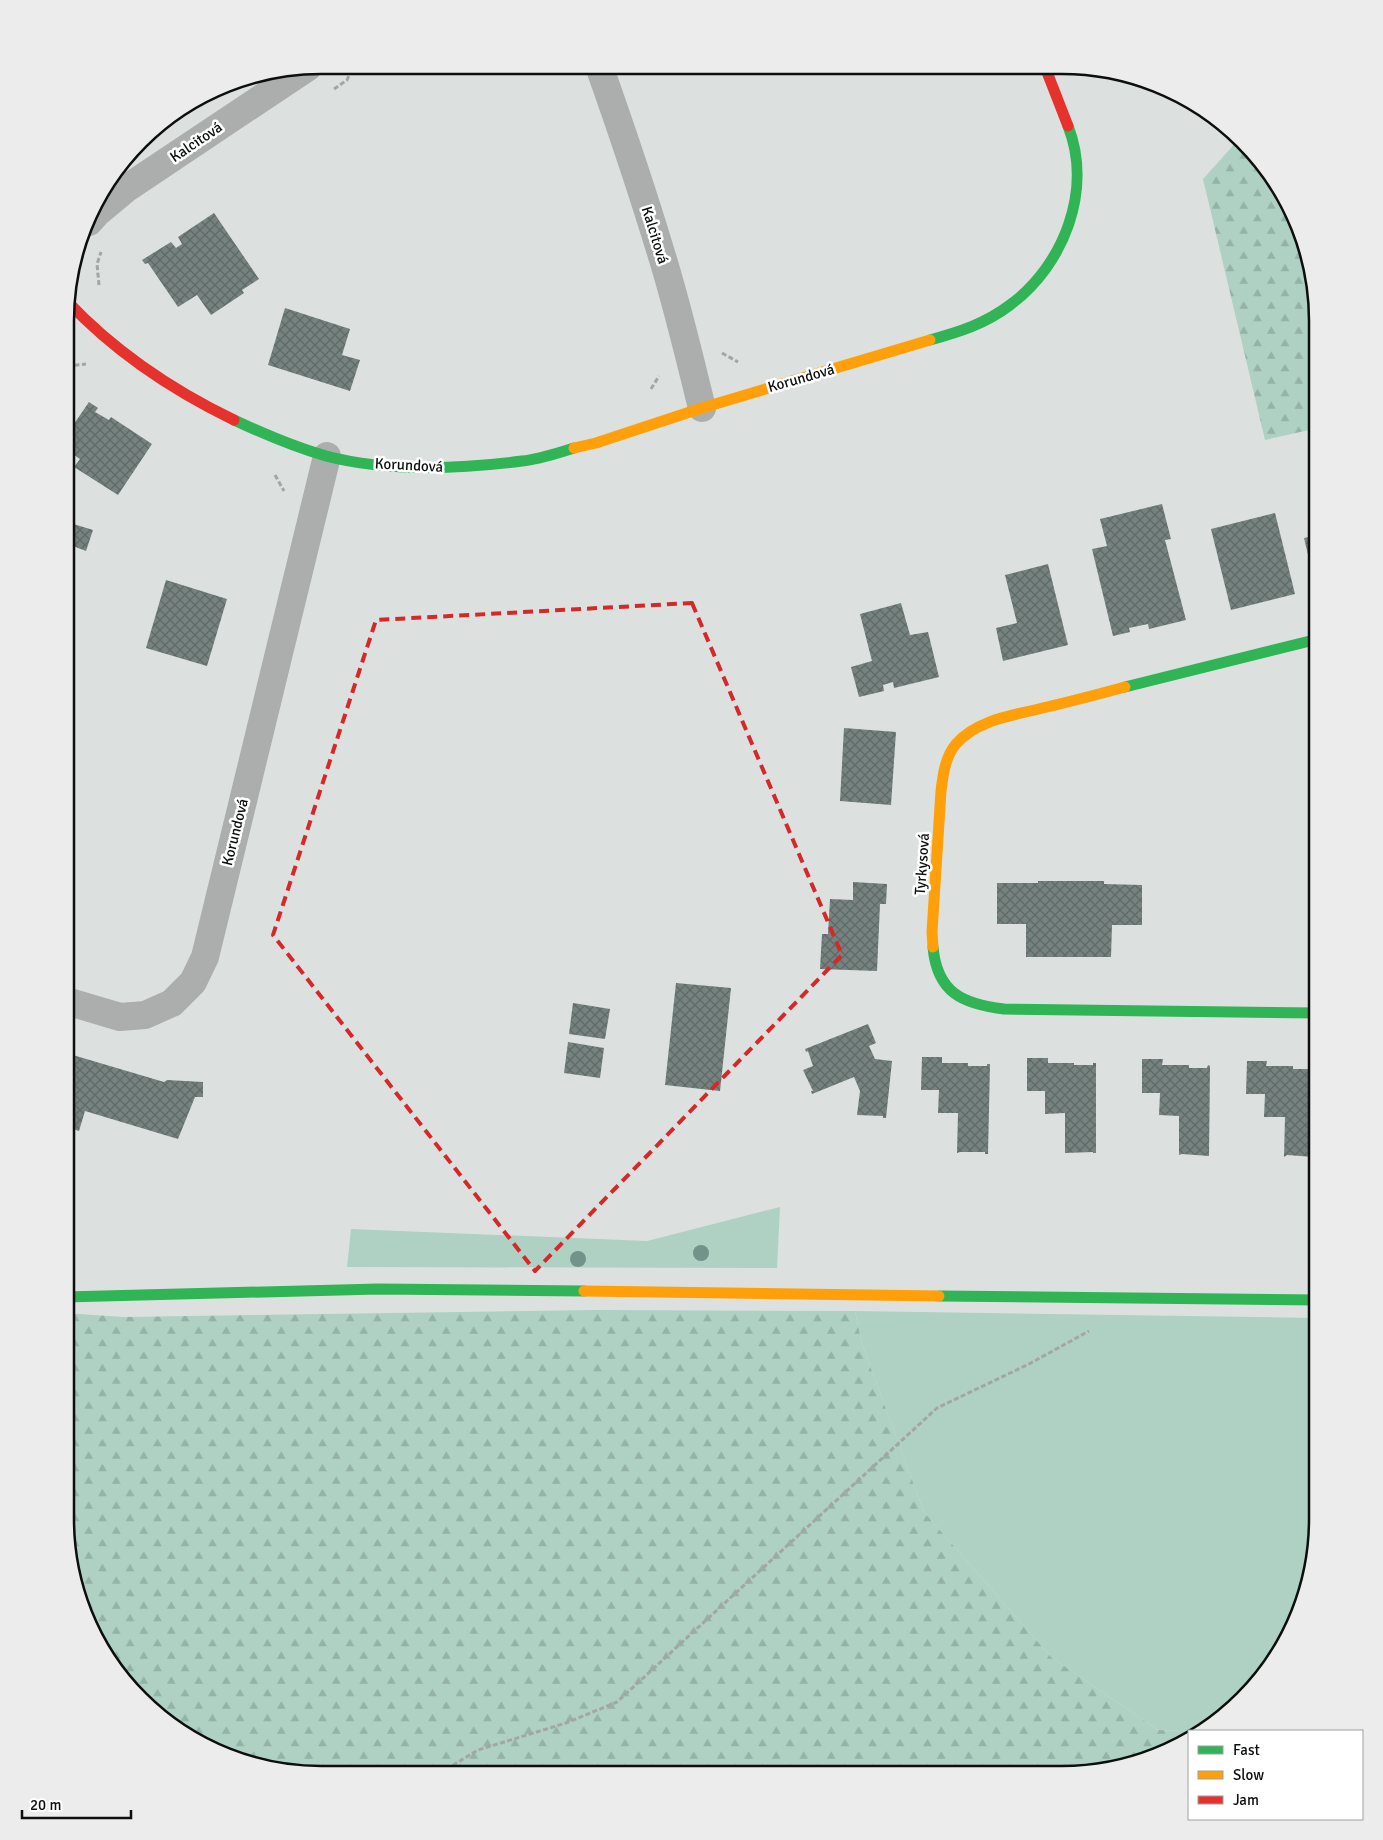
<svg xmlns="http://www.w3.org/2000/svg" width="1383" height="1840" font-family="Signika,sans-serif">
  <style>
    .grass { fill: #aed1c4 }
    .forest { fill: url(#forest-firs) }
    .building { fill: url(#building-cross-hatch) }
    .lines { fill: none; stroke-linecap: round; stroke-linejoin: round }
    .path { stroke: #a3a6a4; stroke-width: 3; stroke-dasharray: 5 2.5; stroke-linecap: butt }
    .street { stroke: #acaead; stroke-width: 28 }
    .fast { stroke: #30b455; stroke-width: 11 }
    .slow { stroke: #ff9f0a; stroke-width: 11 }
    .jam { stroke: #e5322d; stroke-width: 11 }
    .tree { fill: #719389 }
    .marked { fill: none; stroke: #d62828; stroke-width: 4; stroke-dasharray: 10 6; stroke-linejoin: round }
    .labels { text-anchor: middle; stroke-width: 5; stroke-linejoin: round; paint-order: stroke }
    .street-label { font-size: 15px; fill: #0c0f0e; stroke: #fff }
    .rim { fill: none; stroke: #0c0f0e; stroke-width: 2.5 }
  </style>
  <defs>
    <pattern id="forest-firs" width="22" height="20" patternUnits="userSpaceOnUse" patternTransform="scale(1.25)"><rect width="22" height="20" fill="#aed1c4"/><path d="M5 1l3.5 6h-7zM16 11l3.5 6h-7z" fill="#94b2a7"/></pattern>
    <pattern id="building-cross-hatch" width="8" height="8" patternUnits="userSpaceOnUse" patternTransform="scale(1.25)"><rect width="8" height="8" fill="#76827f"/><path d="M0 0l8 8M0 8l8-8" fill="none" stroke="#5f6966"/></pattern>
  </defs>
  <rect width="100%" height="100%" fill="#dce1df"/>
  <g class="grass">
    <path d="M780,1207L777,1268L347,1267L351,1229L647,1241Z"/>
    <path d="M855,1311L1318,1318L1317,1536L1305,1601L1275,1661L1231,1711L1201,1731H1189L1158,1730L1051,1657L924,1512L862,1344Z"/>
  </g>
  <g class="forest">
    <path d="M1239,139L1255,152L1291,207L1309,255L1318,321V428L1265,440L1203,179Z"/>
    <path d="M595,1310L855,1311L862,1344L924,1512L1051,1657L1158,1730L1189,1731V1739L1176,1748L1128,1766L1062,1775L288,1773L238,1761L178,1732L129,1688L92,1633L74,1585L65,1519V1313L124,1317Z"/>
  </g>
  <g class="building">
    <path d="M214,213L259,279L242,290L244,293L211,315L197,295L178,307L148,263L145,264L142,260L171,242L176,248L182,244L178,237Z"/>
    <path d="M285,308L350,329L342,355L360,360L350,391L268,365Z"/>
    <path d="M89,402L98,408L95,412L109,420L111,417L152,444L118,495L74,467L80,459L67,450V434Z"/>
    <path d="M1162,504L1171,539L1165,540L1186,620L1149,629L1148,624L1129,628L1130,632L1113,636L1092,549L1107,546L1100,519Z"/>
    <path d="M1275,513L1295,594L1231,610L1211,529Z"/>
    <path d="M67,522L93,530L86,551L73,546L67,562Z"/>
    <path d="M1318,535V592H1317L1304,538Z"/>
    <path d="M1048,564L1068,645L1003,661L996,628L1017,623L1005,575Z"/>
    <path d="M166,580L227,599L207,666L146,648Z"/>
    <path d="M901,603L910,635L928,632L939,677L894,688L893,682L883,685L884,691L859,697L851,667L872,661L860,614Z"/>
    <path d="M844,728L896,732L891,805L840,801Z"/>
    <path d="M1038,881H1104V884L1142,885V925H1112L1111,957H1026V924H997V883H1038Z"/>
    <path d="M853,882L887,884L886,904H880L877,971L820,969L822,934H828L830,899L853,900Z"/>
    <path d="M676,983L731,988L720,1091L665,1085Z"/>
    <path d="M573,1003L610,1009L605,1039L569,1034Z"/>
    <path d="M868,1024L876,1043L869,1046L875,1059L892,1061L886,1118H883V1116L857,1115L860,1091L854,1077L812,1094L811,1091H813L803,1070L813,1066L808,1051L806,1052L805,1049Z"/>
    <path d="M568,1042L604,1048L600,1078L564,1073Z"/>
    <path d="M66,1053L164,1082L167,1080L203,1082V1097H195L178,1139L85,1111L79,1131L66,1127Z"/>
    <path d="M922,1057H942V1063H968V1066H987V1064H990L988,1154H985V1152H960L957,1153L958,1113H938L939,1090H921Z"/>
    <path d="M1027,1058H1048V1063H1074V1065H1093V1063H1096V1153H1093V1152L1065,1153V1113L1045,1114V1091H1027Z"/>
    <path d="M1142,1059H1163L1162,1065H1189V1068H1207L1208,1065L1210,1066L1209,1156L1182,1154L1179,1155V1116L1159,1115L1160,1093H1142Z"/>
    <path d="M1247,1061H1267L1266,1066H1293V1069H1312V1067H1315L1314,1157L1287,1155L1284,1157L1285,1117H1264L1265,1094H1246Z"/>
  </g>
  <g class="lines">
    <g class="path">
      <path d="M334,89L347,80L352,69L359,65"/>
      <path d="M99,285L97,264L101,252"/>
      <path d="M722,353L738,362"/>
      <path d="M67,366L86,364"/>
      <path d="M651,389L659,376"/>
      <path d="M275,475L284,491"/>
      <path d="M440,1773L478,1750L566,1723L617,1702L937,1408L1029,1364L1089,1331"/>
    </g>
    <g class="street">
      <path d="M599,66C621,128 642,190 661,253C677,304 689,356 702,408"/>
      <path d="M89,222L97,213L127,188L308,67"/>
      <path d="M66,1001L120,1017L145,1015L172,1003L193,982L205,957L327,456"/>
    </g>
    <g class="fast">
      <path d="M930,340C959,332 985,324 1010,305C1064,265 1093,190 1068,126"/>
      <path d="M234,420C264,434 294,447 326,456C387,472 460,469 522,461C540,459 557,453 574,448"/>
      <path d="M1125,687L1318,639"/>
      <path d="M933,947C937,993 963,1004 1004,1009L1318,1013"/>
      <path d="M939,1296L1318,1300"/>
      <path d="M65,1297L378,1289L584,1291"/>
    </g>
    <g class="slow">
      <path d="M574,448L596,443L702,408L930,340"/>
      <path d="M933,947L932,932L941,791C943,775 945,757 956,744C977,719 1016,715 1047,707C1073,701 1099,694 1125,687"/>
      <path d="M584,1291L939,1296"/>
    </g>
    <g class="jam">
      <path d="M1045,67L1068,126"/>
      <path d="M67,301C114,351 172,390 234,420"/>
    </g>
  </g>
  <g class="tree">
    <circle cx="701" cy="1253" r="8"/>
    <circle cx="578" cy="1259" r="8"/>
  </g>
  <path class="marked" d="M692,603L842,955L535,1271L273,935L376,620Z"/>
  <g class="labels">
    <g class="street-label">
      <text transform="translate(196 142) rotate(-34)" y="5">Kalcitová</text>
      <text transform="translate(655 235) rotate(73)" y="5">Kalcitová</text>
      <text transform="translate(801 378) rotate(-16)" y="5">Korundová</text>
      <text transform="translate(409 465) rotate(3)" y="5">Korundová</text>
      <text transform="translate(235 832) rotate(-76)" y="5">Korundová</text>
      <text transform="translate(922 864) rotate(-86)" y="5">Tyrkysová</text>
    </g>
  </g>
  <path d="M0 0H1383V1840H0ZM321 74H1062A247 247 0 0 1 1309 321V1519A247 247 0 0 1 1062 1766H321A247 247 0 0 1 74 1519V321A247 247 0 0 1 321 74Z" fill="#ececec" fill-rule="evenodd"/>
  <path class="rim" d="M321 74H1062A247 247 0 0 1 1309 321V1519A247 247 0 0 1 1062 1766H321A247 247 0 0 1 74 1519V321A247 247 0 0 1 321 74Z"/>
  <rect x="1188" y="1730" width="175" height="90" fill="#ffffff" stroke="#9e9f9f"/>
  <rect x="1198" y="1746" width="25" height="8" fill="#30b455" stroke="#9e9f9f"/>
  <text x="1233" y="1755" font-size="15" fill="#0c0f0e">Fast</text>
  <rect x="1198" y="1771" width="25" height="8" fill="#ff9f0a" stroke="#9e9f9f"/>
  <text x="1233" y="1780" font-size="15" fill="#0c0f0e">Slow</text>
  <rect x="1198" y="1796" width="25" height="8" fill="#e5322d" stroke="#9e9f9f"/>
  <text x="1233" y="1805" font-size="15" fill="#0c0f0e">Jam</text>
  <path d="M22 1810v8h109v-8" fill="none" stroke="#0c0f0e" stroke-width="2.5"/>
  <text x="30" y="1810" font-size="15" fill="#0c0f0e" stroke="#ffffff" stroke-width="4" paint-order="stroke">20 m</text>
</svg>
